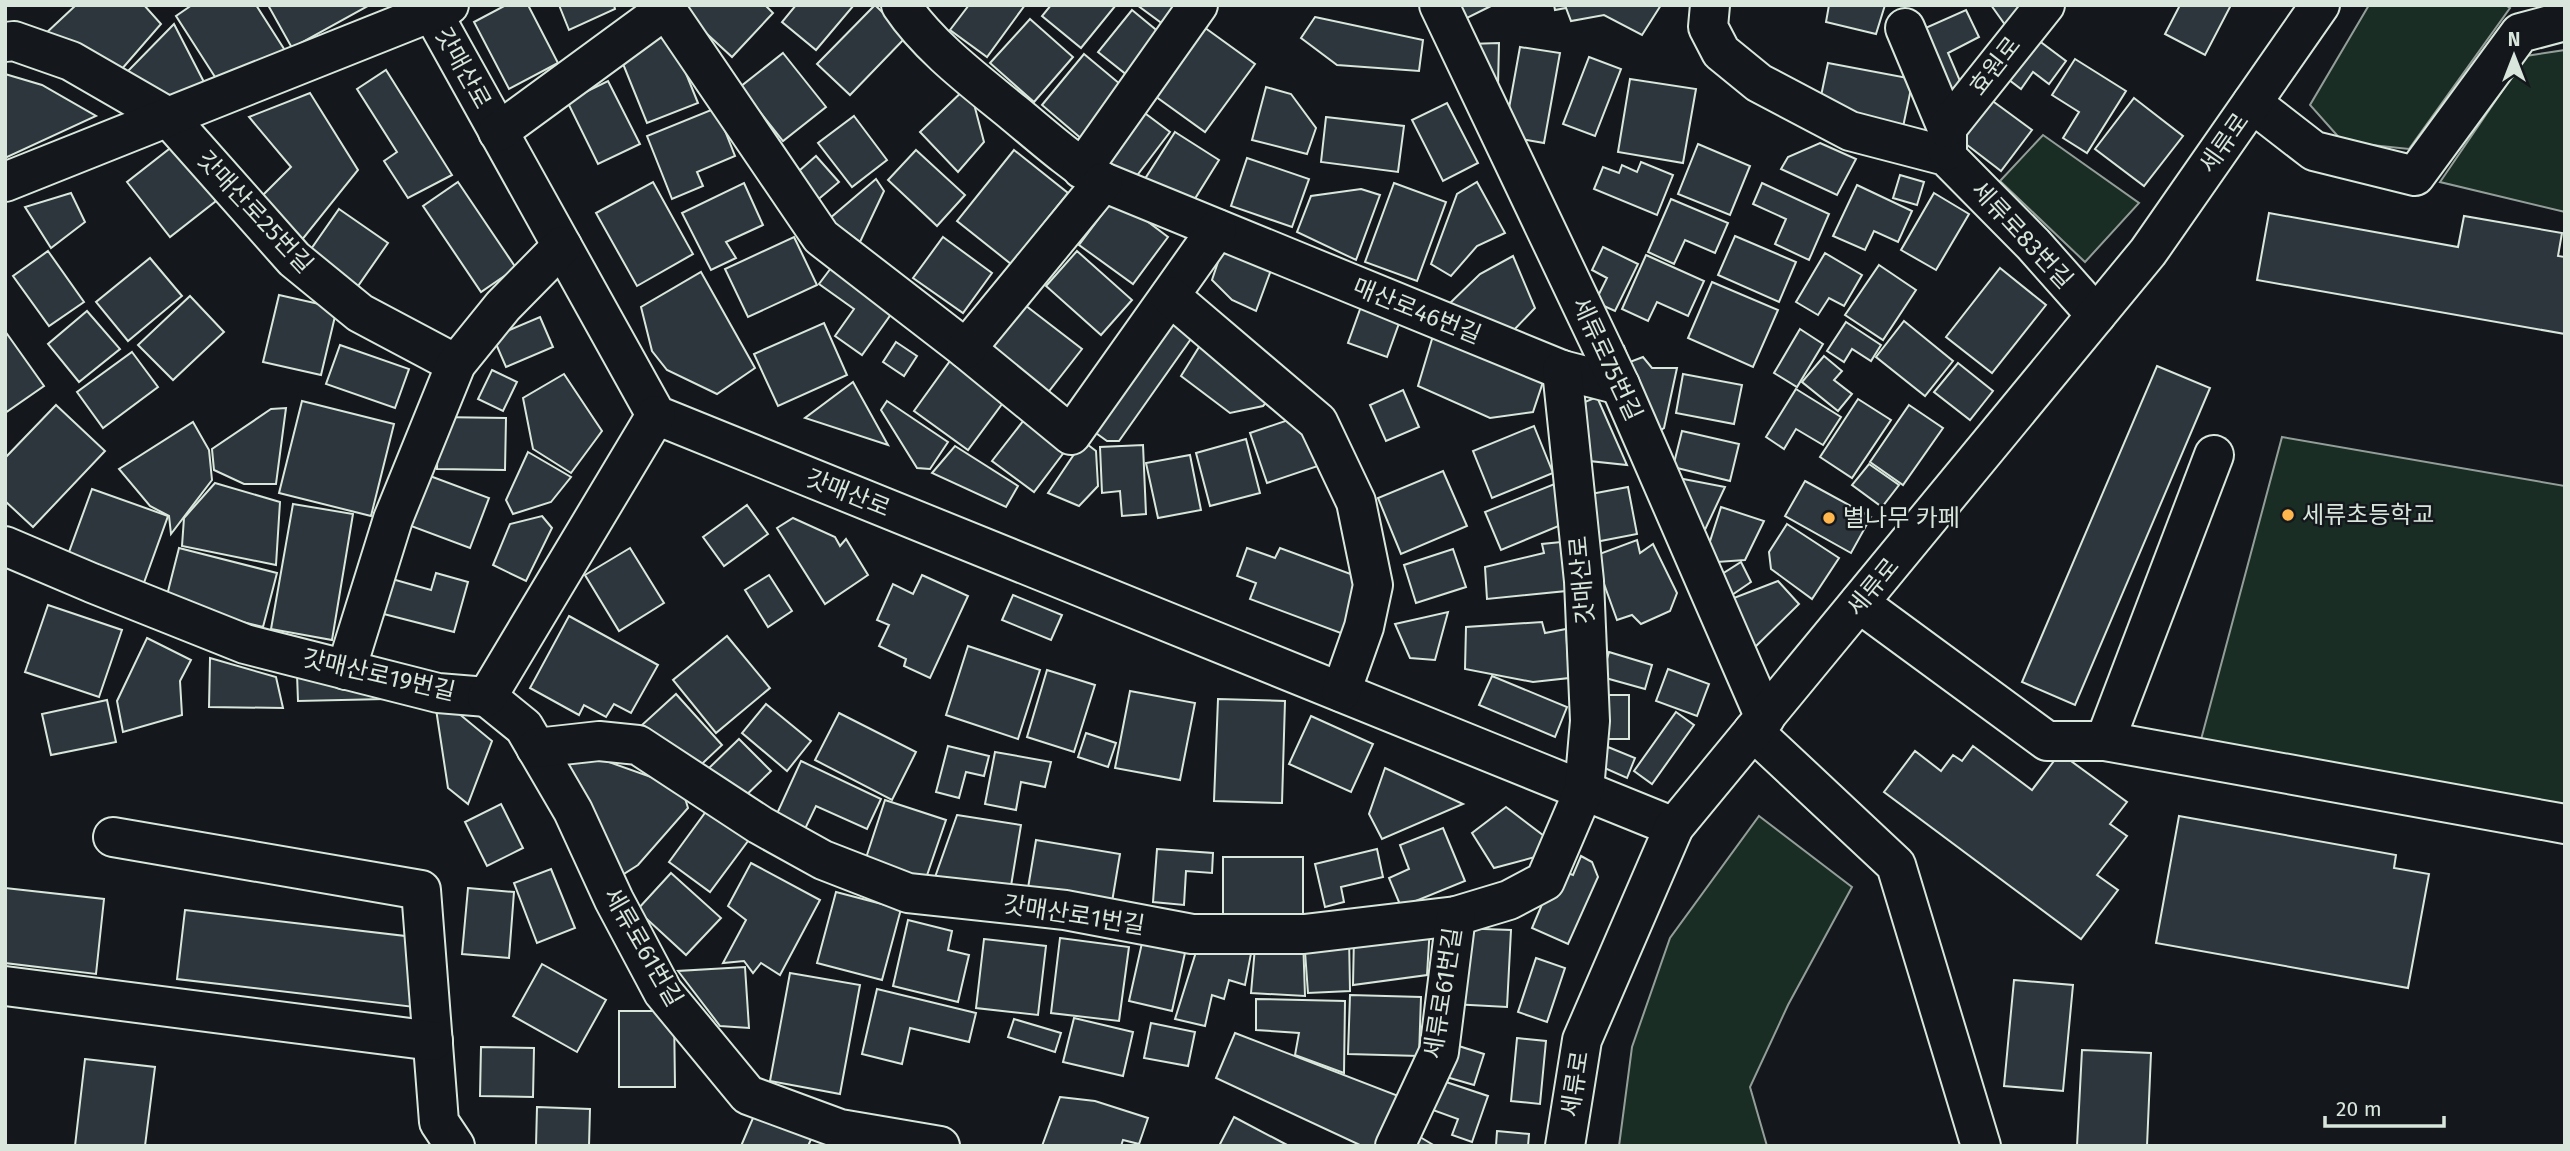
<svg xmlns="http://www.w3.org/2000/svg" width="2570" height="1151" font-family="'Fira Sans','Noto Sans KR',sans-serif">
  <style>
    .green { fill: #1a2d24; stroke: #939e99; stroke-width: 2 }
    .building { fill: #2c363c; stroke: #d8e6dc; stroke-width: 2 }
    .lines { fill: none; stroke-linecap: round; stroke-linejoin: round }
    .minor-casing { stroke: #d8e6dc; stroke-width: 42 }
    .minor { stroke: #14181c; stroke-width: 38 }
    .poi-dot { fill: #ffb74d; stroke: #14181c; stroke-width: 2.5 }
    .labels { text-anchor: middle; stroke-width: 5; stroke-linejoin: round; paint-order: stroke }
    .street-label { font-size: 24px; fill: #d8e6dc; stroke: #14181c }
    .poi-label { font-size: 24px; fill: #d8e6dc; stroke: #14181c; text-anchor: start }
  </style>
  <rect width="100%" height="100%" fill="#14181c"/>
  <g class="green">
    <path d="M2369,5H2505L2510,8L2409,149L2343,142L2310,105Z"/>
    <path d="M2565,50V212L2440,182L2526,56Z"/>
    <path d="M2043,135L2139,203L2085,262L2000,181Z"/>
    <path d="M2282,437L2565,486V812L2199,747Z"/>
    <path d="M1759,816L1852,887L1788,1005L1750,1087L1767,1146H1619L1632,1047L1670,938Z"/>
  </g>
  <g class="building">
    <path d="M76,5H144L161,24L121,70L44,35Z"/>
    <path d="M192,5H256L286,52L224,91L176,16Z"/>
    <path d="M268,5H368V6L292,48Z"/>
    <path d="M506,5H528L558,63L509,89L474,22Z"/>
    <path d="M559,5H614L615,9L569,30Z"/>
    <path d="M686,5H765L773,13L732,57L681,10Z"/>
    <path d="M796,5H854L816,50L782,22Z"/>
    <path d="M875,5L907,36L850,95L817,64Z"/>
    <path d="M969,5H1025L987,57L950,30Z"/>
    <path d="M1051,5H1116L1081,48L1042,16Z"/>
    <path d="M1137,5H1189L1171,30Z"/>
    <path d="M1458,5H1493L1465,19Z"/>
    <path d="M1554,5H1661L1642,35L1604,15L1571,21L1566,8L1555,10Z"/>
    <path d="M1829,5H1885L1876,34L1826,22Z"/>
    <path d="M1991,5H2022L2013,36Z"/>
    <path d="M2180,5H2231L2205,55L2165,34Z"/>
    <path d="M1132,10L1166,38L1132,79L1098,52Z"/>
    <path d="M1966,10L1979,37L1948,53L1966,95L1946,112L1912,34Z"/>
    <path d="M1315,17L1423,40L1419,71L1337,65L1301,38Z"/>
    <path d="M1030,19L1073,57L1034,102L990,63Z"/>
    <path d="M1197,22L1255,64L1205,132L1148,91Z"/>
    <path d="M174,24L206,86L154,104L126,73Z"/>
    <path d="M670,34L698,103L647,123L619,54Z"/>
    <path d="M2030,34L2066,61L2049,84L2033,72L2021,89L2000,73Z"/>
    <path d="M1499,43L1498,86L1469,44Z"/>
    <path d="M1520,47L1560,53L1544,143L1504,136Z"/>
    <path d="M783,53L826,107L783,141L740,87Z"/>
    <path d="M1084,54L1126,89L1083,140L1042,105Z"/>
    <path d="M1589,57L1621,69L1595,136L1563,124Z"/>
    <path d="M2075,59L2126,91L2087,153L2063,138L2079,112L2052,95Z"/>
    <path d="M1828,63L1913,79L1903,127L1818,110Z"/>
    <path d="M386,70L452,175L408,198L384,161L397,152L357,89Z"/>
    <path d="M5,74L42,85L96,116L5,158Z"/>
    <path d="M1630,79L1696,89L1683,163L1618,152Z"/>
    <path d="M608,81L640,144L598,164L567,101Z"/>
    <path d="M969,85L984,142L958,172L920,132Z"/>
    <path d="M1266,87L1291,94L1316,128L1307,154L1252,140Z"/>
    <path d="M1979,91L2032,130L2001,171L1958,138Z"/>
    <path d="M310,93L358,170L293,251L251,207L291,167L249,117Z"/>
    <path d="M2134,98L2183,136L2144,186L2095,149Z"/>
    <path d="M1447,103L1478,163L1443,181L1412,120Z"/>
    <path d="M1134,105L1170,132L1132,182L1097,156Z"/>
    <path d="M716,108L735,156L697,172L703,186L672,199L647,136Z"/>
    <path d="M854,116L887,160L852,187L818,143Z"/>
    <path d="M1326,117L1404,126L1398,172L1321,162Z"/>
    <path d="M1175,132L1219,160L1186,213L1141,185Z"/>
    <path d="M1820,143L1856,159L1837,195L1781,169L1788,157Z"/>
    <path d="M1698,144L1750,166L1730,215L1678,194Z"/>
    <path d="M173,146L216,201L170,237L127,182Z"/>
    <path d="M916,150L965,195L937,226L888,180Z"/>
    <path d="M1014,150L1068,193L1011,264L957,221Z"/>
    <path d="M816,156L839,182L815,202L792,177Z"/>
    <path d="M1247,158L1309,179L1292,227L1231,206Z"/>
    <path d="M1641,162L1673,175L1657,215L1594,189L1603,167L1619,173L1622,165L1637,172Z"/>
    <path d="M1900,175L1924,182L1917,205L1893,198Z"/>
    <path d="M876,179L884,191L860,242L829,219Z"/>
    <path d="M458,182L516,268L481,292L423,206Z"/>
    <path d="M653,182L693,254L637,286L596,213Z"/>
    <path d="M1477,182L1505,233L1477,246L1451,276L1431,264L1457,194Z"/>
    <path d="M744,183L763,225L726,242L736,258L711,270L682,213Z"/>
    <path d="M1394,183L1446,202L1417,281L1365,262Z"/>
    <path d="M1762,183L1829,214L1809,260L1775,244L1786,219L1753,204Z"/>
    <path d="M1857,185L1912,211L1898,242L1874,231L1865,250L1833,236Z"/>
    <path d="M1361,189L1380,195L1356,260L1297,232L1311,196Z"/>
    <path d="M71,193L85,222L51,248L25,207Z"/>
    <path d="M1934,193L1969,214L1936,270L1901,250Z"/>
    <path d="M1115,197L1168,237L1133,284L1079,245Z"/>
    <path d="M1671,199L1728,223L1715,253L1685,240L1674,264L1648,252Z"/>
    <path d="M339,209L388,243L358,286L309,252Z"/>
    <path d="M2269,213L2458,247L2464,216L2562,233L2558,256L2565,257V334L2257,280Z"/>
    <path d="M1735,236L1796,262L1779,302L1718,275Z"/>
    <path d="M794,237L817,285L748,317L725,269Z"/>
    <path d="M943,237L992,273L963,313L913,278Z"/>
    <path d="M1224,238L1274,262L1256,311L1232,300L1212,280L1218,262L1211,260Z"/>
    <path d="M1603,247L1638,264L1615,311L1595,302L1607,278L1592,270Z"/>
    <path d="M48,251L84,302L49,326L13,276Z"/>
    <path d="M1077,251L1132,300L1101,335L1046,286Z"/>
    <path d="M1825,253L1862,275L1844,306L1829,298L1818,315L1796,302Z"/>
    <path d="M1646,255L1704,281L1688,316L1657,302L1648,321L1622,309Z"/>
    <path d="M1513,256L1535,308L1510,334L1448,305L1480,274Z"/>
    <path d="M150,258L182,296L128,341L96,302Z"/>
    <path d="M837,260L899,303L862,355L835,336L854,309L819,284Z"/>
    <path d="M1879,265L1916,290L1883,340L1845,315Z"/>
    <path d="M2000,268L2046,305L1992,373L1946,337Z"/>
    <path d="M701,272L755,368L717,394L667,370L652,351L641,307Z"/>
    <path d="M1712,282L1778,310L1753,367L1688,338Z"/>
    <path d="M279,295L337,308L321,375L263,362Z"/>
    <path d="M190,296L224,332L173,380L138,345Z"/>
    <path d="M1363,301L1402,315L1387,357L1348,343Z"/>
    <path d="M1021,302L1082,349L1046,395L985,347Z"/>
    <path d="M87,311L120,349L79,382L48,344Z"/>
    <path d="M540,317L553,347L506,367L493,337Z"/>
    <path d="M1166,318L1193,336L1119,441H1107L1089,428Z"/>
    <path d="M1904,321L1953,361L1925,396L1876,357Z"/>
    <path d="M1846,322L1881,345L1871,361L1852,349L1844,362L1827,351Z"/>
    <path d="M824,323L847,375L778,406L754,354Z"/>
    <path d="M1435,329L1546,373L1533,412L1490,418L1418,386Z"/>
    <path d="M1800,329L1823,344L1797,387L1774,373Z"/>
    <path d="M5,331L44,386L5,413Z"/>
    <path d="M1204,339L1275,393L1263,406L1230,413L1181,376Z"/>
    <path d="M896,342L917,356L904,376L883,362Z"/>
    <path d="M340,345L409,369L395,408L326,384Z"/>
    <path d="M1624,346L1630,362L1643,357L1652,368H1677L1664,428L1652,435L1610,349Z"/>
    <path d="M132,352L158,387L103,428L77,392Z"/>
    <path d="M1824,356L1842,371L1834,380L1852,394L1838,411L1802,382Z"/>
    <path d="M950,361L1005,400L968,450L914,411Z"/>
    <path d="M1958,363L1993,391L1970,420L1934,392Z"/>
    <path d="M2157,366L2210,388L2075,705L2022,682Z"/>
    <path d="M492,370L517,382L503,411L478,399Z"/>
    <path d="M564,374L602,431L571,473L533,449L523,398Z"/>
    <path d="M1683,374L1742,385L1734,424L1676,413Z"/>
    <path d="M853,382L888,445L805,418Z"/>
    <path d="M1796,389L1841,417L1823,445L1796,429L1784,449L1766,437Z"/>
    <path d="M1403,390L1419,427L1386,441L1370,405Z"/>
    <path d="M1597,397L1627,465L1580,460L1570,408Z"/>
    <path d="M1858,399L1891,420L1852,478L1820,457Z"/>
    <path d="M302,401L394,424L371,516L279,493Z"/>
    <path d="M887,401L948,442L930,469L917,468L881,410Z"/>
    <path d="M56,405L105,451L33,527L5,501V458Z"/>
    <path d="M1909,405L1943,428L1903,485L1870,462Z"/>
    <path d="M286,408L276,484H244L214,470L212,449L271,409Z"/>
    <path d="M1303,415L1321,465L1267,483L1250,433Z"/>
    <path d="M438,417L506,418L505,470L437,469Z"/>
    <path d="M1024,420L1065,451L1034,492L992,461Z"/>
    <path d="M193,422L209,450L212,480L171,534L169,516L150,506L119,469Z"/>
    <path d="M1534,426L1553,473L1492,498L1473,451Z"/>
    <path d="M1682,431L1739,444L1730,481L1673,467Z"/>
    <path d="M1246,439L1260,493L1210,506L1196,453Z"/>
    <path d="M1083,441L1096,451L1098,486L1079,506L1048,493Z"/>
    <path d="M1143,445L1146,514L1122,516L1120,491L1102,493L1100,447Z"/>
    <path d="M955,446L1018,486L1006,507L932,473Z"/>
    <path d="M528,452L571,477L551,502L513,514L506,500Z"/>
    <path d="M1190,455L1201,510L1158,518L1146,463Z"/>
    <path d="M1869,464L1899,485L1882,507L1852,485Z"/>
    <path d="M1443,471L1467,526L1401,554L1378,498Z"/>
    <path d="M422,473L489,498L470,548L403,523Z"/>
    <path d="M1673,477L1725,487L1703,534Z"/>
    <path d="M1805,481L1871,517L1851,553L1785,516Z"/>
    <path d="M215,483L280,502L276,565L182,546L184,518Z"/>
    <path d="M1557,483L1573,520L1501,550L1485,512Z"/>
    <path d="M1628,487L1637,534L1585,544L1575,497Z"/>
    <path d="M92,489L168,516L141,591L65,563Z"/>
    <path d="M293,504L353,514L332,640L271,629Z"/>
    <path d="M747,505L768,534L724,566L703,537Z"/>
    <path d="M1721,507L1764,521L1745,560L1703,563Z"/>
    <path d="M542,516L552,528L526,581L493,565L510,524Z"/>
    <path d="M793,518L835,537L840,546L846,539L868,575L825,604L777,528Z"/>
    <path d="M1787,524L1839,558L1812,599L1771,569L1769,552Z"/>
    <path d="M1637,540L1640,553L1653,544L1677,593L1670,611L1641,624L1632,615L1617,620L1594,556Z"/>
    <path d="M1571,541L1576,590L1487,599L1485,567L1544,553L1542,544Z"/>
    <path d="M179,548L277,573L263,627L165,603Z"/>
    <path d="M630,548L664,603L619,631L585,575Z"/>
    <path d="M1247,548L1275,558L1280,548L1367,580L1346,635L1250,599L1256,583L1237,576Z"/>
    <path d="M1453,549L1466,587L1416,603L1404,565Z"/>
    <path d="M1741,562L1751,582L1723,601L1711,581Z"/>
    <path d="M436,573L468,582L454,632L376,612L385,577L431,590Z"/>
    <path d="M769,575L792,611L768,627L745,590Z"/>
    <path d="M922,575L968,596L930,678L904,666L906,659L879,646L889,625L877,620L893,584L913,594Z"/>
    <path d="M1778,581L1799,604L1751,651L1726,601Z"/>
    <path d="M1013,595L1062,615L1051,640L1002,620Z"/>
    <path d="M48,605L122,630L99,697L25,672Z"/>
    <path d="M1448,612L1435,660L1410,658L1395,624Z"/>
    <path d="M569,616L658,665L631,713L614,704L606,717L584,705L579,715L530,688Z"/>
    <path d="M1542,622L1545,633L1566,629L1569,678L1533,682L1465,669L1466,627Z"/>
    <path d="M727,636L770,688L716,733L673,680Z"/>
    <path d="M147,638L191,660L180,681L182,715L123,732L117,701Z"/>
    <path d="M968,646L1040,670L1018,739L946,715Z"/>
    <path d="M1609,652L1652,665L1645,689L1602,677Z"/>
    <path d="M210,658L276,677L283,708L209,707Z"/>
    <path d="M1668,669L1709,684L1697,716L1656,701Z"/>
    <path d="M1047,670L1095,685L1074,752L1027,737Z"/>
    <path d="M297,674L386,699L298,701Z"/>
    <path d="M1492,676L1567,707L1555,737L1479,705Z"/>
    <path d="M1130,691L1195,703L1180,780L1115,768Z"/>
    <path d="M676,694L722,745L689,776L642,725Z"/>
    <rect x="1602" y="695" width="27" height="44"/>
    <path d="M1218,699L1285,701L1282,803L1214,801Z"/>
    <path d="M107,700L116,742L51,755L42,714Z"/>
    <path d="M446,703L492,741L468,804L448,788L436,709Z"/>
    <path d="M766,704L811,741L787,771L742,733Z"/>
    <path d="M1676,712L1694,725L1652,784L1634,771Z"/>
    <path d="M839,713L916,752L892,800L815,760Z"/>
    <path d="M1311,716L1373,744L1351,792L1289,764Z"/>
    <path d="M1086,733L1116,743L1108,767L1078,757Z"/>
    <path d="M739,739L771,771L739,802L707,770Z"/>
    <path d="M948,746L989,756L984,776L966,772L959,798L936,792Z"/>
    <path d="M1973,746L2032,790L2060,753L2127,802L2110,824L2127,836L2097,875L2118,890L2081,939L1884,792L1915,751L1941,771L1953,755L1962,761Z"/>
    <path d="M1608,747L1635,758L1627,778L1600,766Z"/>
    <path d="M995,752L1051,762L1045,787L1021,782L1016,810L985,804Z"/>
    <path d="M557,757L606,761L682,788L688,808L638,865L619,877Z"/>
    <path d="M801,761L881,799L867,829L816,806L804,831L775,818Z"/>
    <path d="M1385,768L1463,804L1382,839L1369,814Z"/>
    <path d="M885,800L946,820L924,884L864,864Z"/>
    <path d="M501,804L523,848L487,866L465,822Z"/>
    <path d="M710,806L751,837L710,892L669,862Z"/>
    <path d="M1506,807L1548,839L1535,857L1494,868L1472,833Z"/>
    <path d="M957,815L1021,825L1010,892L934,880Z"/>
    <path d="M2179,816L2396,855L2394,868L2429,874L2408,988L2156,943Z"/>
    <path d="M1443,828L1465,881L1401,907L1389,878L1409,869L1400,845Z"/>
    <path d="M1036,840L1120,854L1111,908L1027,894Z"/>
    <path d="M1157,849L1213,853L1212,873L1186,871L1184,905L1153,902Z"/>
    <path d="M1377,849L1383,877L1341,887L1344,902L1325,907L1315,864Z"/>
    <path d="M1581,856L1592,862L1598,877L1568,944L1532,928L1557,869L1573,875Z"/>
    <rect x="1223" y="857" width="80" height="61"/>
    <path d="M751,863L820,900L780,975L761,963L753,973L744,961L723,963L746,920L728,906Z"/>
    <path d="M551,869L575,928L537,943L514,883Z"/>
    <path d="M671,873L721,918L686,955L637,910Z"/>
    <path d="M5,888L104,899L96,974L5,963Z"/>
    <path d="M468,888L514,892L509,958L462,954Z"/>
    <path d="M836,892L901,909L882,980L817,963Z"/>
    <path d="M185,910L422,938L414,1007L177,979Z"/>
    <path d="M908,920L952,931L948,950L969,955L958,1002L893,986Z"/>
    <path d="M1430,926L1427,975L1353,985L1354,935Z"/>
    <path d="M1456,928L1511,930L1507,1007L1452,1004Z"/>
    <path d="M1144,934L1187,944L1172,1011L1129,1001Z"/>
    <path d="M1201,936L1254,938L1245,985L1229,980L1224,999L1212,995L1205,1026L1175,1019Z"/>
    <path d="M1256,936L1303,937L1305,996L1251,993Z"/>
    <path d="M1349,936L1350,991L1308,993L1304,938Z"/>
    <path d="M1060,938L1129,947L1119,1021L1051,1013Z"/>
    <path d="M984,939L1046,946L1038,1015L976,1008Z"/>
    <path d="M1536,958L1565,968L1547,1022L1518,1012Z"/>
    <path d="M542,964L606,1000L577,1052L513,1016Z"/>
    <path d="M745,967L749,1028L720,1026L678,971Z"/>
    <path d="M790,973L860,985L840,1094L770,1081Z"/>
    <path d="M2014,980L2073,985L2063,1091L2004,1086Z"/>
    <path d="M877,989L976,1013L969,1042L910,1028L902,1064L862,1054Z"/>
    <path d="M1350,995L1421,997L1419,1056L1348,1054Z"/>
    <path d="M1256,999L1345,1001L1344,1073L1295,1055L1299,1033L1256,1030Z"/>
    <path d="M619,1011H674L675,1087H619Z"/>
    <path d="M1074,1018L1133,1032L1123,1076L1063,1062Z"/>
    <path d="M1014,1019L1061,1033L1055,1052L1008,1037Z"/>
    <path d="M1151,1023L1195,1032L1188,1066L1144,1058Z"/>
    <path d="M1235,1033L1401,1097L1381,1146H1362L1216,1078Z"/>
    <path d="M1517,1038L1546,1041L1540,1104L1511,1101Z"/>
    <path d="M1446,1042L1484,1054L1474,1085L1436,1074Z"/>
    <path d="M481,1047L534,1048L533,1097L480,1096Z"/>
    <path d="M2082,1050L2151,1053L2147,1146H2077Z"/>
    <path d="M85,1059L155,1067L145,1146H75Z"/>
    <path d="M1440,1080L1488,1096L1472,1142L1452,1135L1458,1119L1430,1109Z"/>
    <path d="M1060,1097L1095,1101L1148,1118L1139,1144L1123,1140L1121,1146H1042Z"/>
    <path d="M537,1107L590,1109L589,1146H536Z"/>
    <path d="M756,1111L813,1135L808,1146H741Z"/>
    <path d="M1234,1117L1289,1146H1219Z"/>
    <path d="M1497,1131L1529,1134L1528,1146H1496Z"/>
    <path d="M1415,1134L1435,1146H1408Z"/>
  </g>
  <g class="lines">
    <defs>
      <g id="minor">
        <path d="M428,5L656,415L1674,827"/>
        <path d="M901,5C929,47 975,81 1014,113C1043,137 1071,162 1103,182L1562,370L1620,385"/>
        <path d="M1439,5L1620,385L1765,718"/>
        <path d="M1710,5L1708,27L1721,52L1759,83L1850,131L1946,156L2033,244L2096,315"/>
        <path d="M1905,28L1947,128V151"/>
        <path d="M5,42L14,41L71,61L168,117L294,259L360,313L456,364"/>
        <path d="M2252,103L2314,151L2415,176L2520,33L2565,21"/>
        <path d="M1947,128L2045,5"/>
        <path d="M498,132L666,9L821,237L966,349L1071,435L1217,229"/>
        <path d="M1082,169L1198,5"/>
        <path d="M5,182L449,5"/>
        <path d="M1170,296L1318,422L1356,502L1373,585L1364,627L1341,692"/>
        <path d="M966,349L1103,182"/>
        <path d="M5,546L92,583L245,644L438,693L487,697"/>
        <path d="M1859,603L2047,741H2105L2565,824"/>
        <path d="M346,670L393,519L456,364L503,306L562,246"/>
        <path d="M487,697L524,727L573,811L614,900L663,992L748,1095L840,1129L940,1146"/>
        <path d="M487,697L656,415"/>
        <path d="M1753,731L1896,865L1981,1146"/>
        <path d="M2105,741L2214,455"/>
        <path d="M536,748L599,741L638,745L760,825L823,860L908,893L1065,910L1192,934H1304L1456,916L1509,900L1545,881L1584,790L1590,721L1584,581L1562,370"/>
        <path d="M113,837L421,890L439,1122L455,1146"/>
        <path d="M5,986L433,1041"/>
        <path d="M1395,1146L1439,1052L1456,916"/>
        <path d="M1565,1146L1582,1040L1674,827L2148,252L2320,5"/>
      </g>
    </defs>
    <use href="#minor" class="minor-casing"/>
    <use href="#minor" class="minor"/>
  </g>
  <g class="poi-dot">
    <circle cx="2288" cy="515" r="7"/>
    <circle cx="1829" cy="518" r="7"/>
  </g>
  <g class="labels">
    <g class="street-label">
      <text transform="translate(1995 66) rotate(-52)" y="8">효원로</text>
      <text transform="translate(463 68) rotate(61)" y="8">갓매산로</text>
      <text transform="translate(2224 143) rotate(-55)" y="8">세류로</text>
      <text transform="translate(255 212) rotate(47)" y="8">갓매산로25번길</text>
      <text transform="translate(2022 235) rotate(47)" y="8">세류로83번길</text>
      <text transform="translate(1417 311) rotate(22)" y="8">매산로46번길</text>
      <text transform="translate(1607 359) rotate(65)" y="8">세류로75번길</text>
      <text transform="translate(848 493) rotate(22)" y="8">갓매산로</text>
      <text transform="translate(1582 580) rotate(-95)" y="8">갓매산로</text>
      <text transform="translate(1873 587) rotate(-51)" y="8">세류로</text>
      <text transform="translate(379 675) rotate(13)" y="8">갓매산로19번길</text>
      <text transform="translate(1074 915) rotate(9)" y="8">갓매산로1번길</text>
      <text transform="translate(643 947) rotate(60)" y="8">세류로61번길</text>
      <text transform="translate(1443 993) rotate(-81)" y="8">세류로61번길</text>
      <text transform="translate(1575 1084) rotate(-81)" y="8">세류로</text>
    </g>
    <g class="poi-label">
      <text x="2302" y="523">세류초등학교</text>
      <text x="1843" y="526">별나무 카페</text>
    </g>
  </g>
  <rect width="2570" height="1151" fill="none" stroke="#d8e6dc" stroke-width="14"/>
  <g transform="translate(2514 56)" stroke="#14181c" stroke-width="5" paint-order="stroke">
  <path d="M0-5L12 26L0 18L-12 26Z" fill="#d8e6dc"/>
  <text y="-10" font-size="19" font-weight="bold" text-anchor="middle" fill="#d8e6dc">N</text>
  </g>
  <path d="M2325 1116v10h119v-10" fill="none" stroke="#d8e6dc" stroke-width="3.5"/>
  <text x="2336" y="1116" font-size="21" fill="#d8e6dc" stroke="#14181c" stroke-width="5" paint-order="stroke">20 m</text>
</svg>
